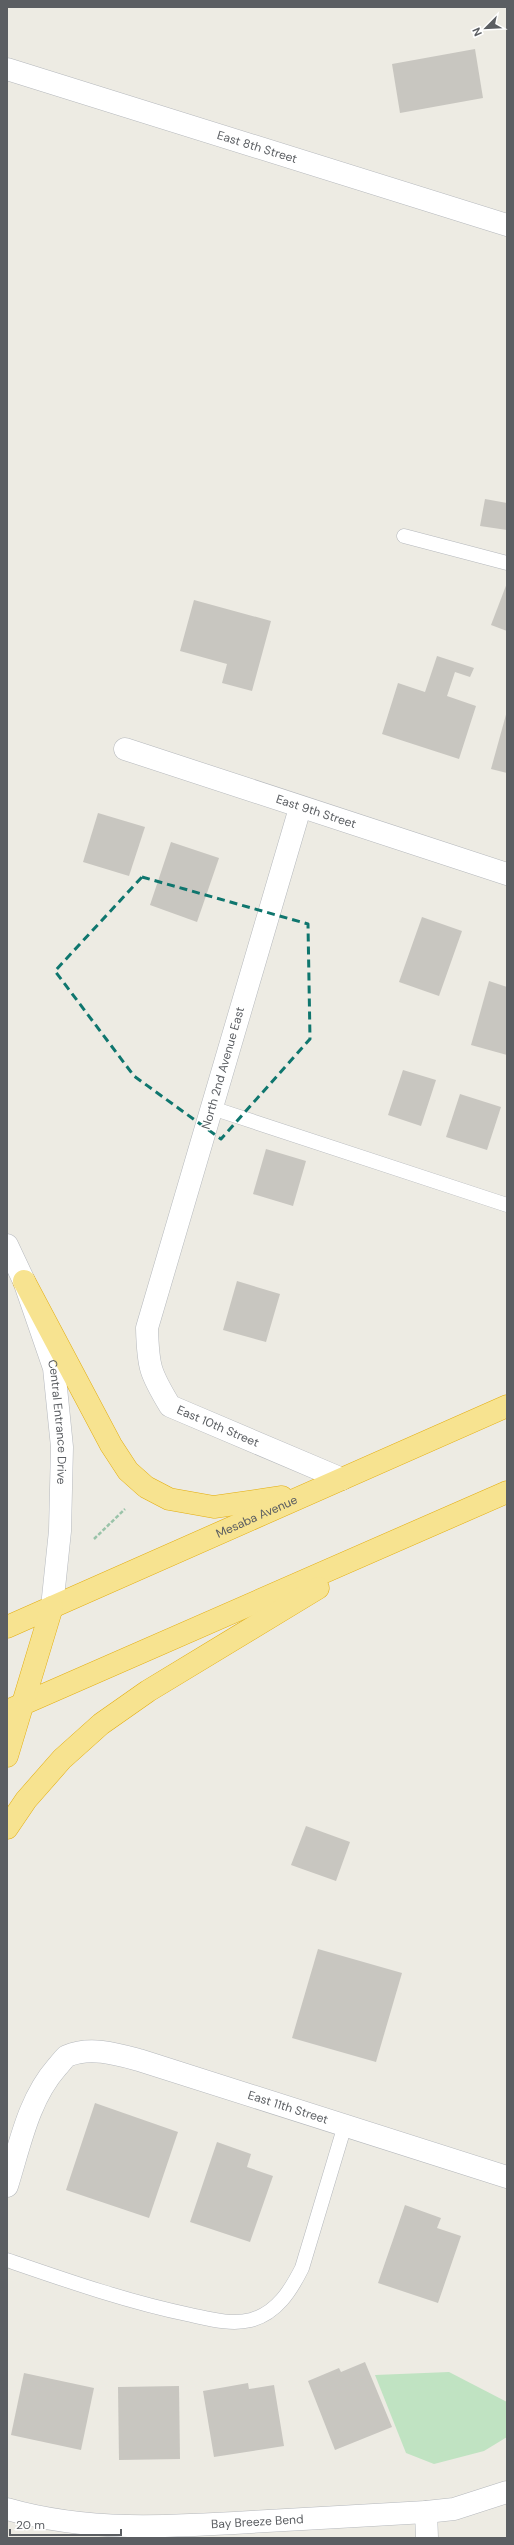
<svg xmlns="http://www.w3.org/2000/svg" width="514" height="2545" font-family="'DM Sans',sans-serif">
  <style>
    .green { fill: #c0e3c2 }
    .building { fill: #c8c6c0 }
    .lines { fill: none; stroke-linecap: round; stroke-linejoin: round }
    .lane-casing { stroke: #b5b8bc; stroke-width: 15 }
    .street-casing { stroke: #b5b8bc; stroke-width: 23 }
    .secondary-casing { stroke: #b6b9be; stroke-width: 23 }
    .highway-casing { stroke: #e3ad0d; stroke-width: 23 }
    .path { stroke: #9ac3a9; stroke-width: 2.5; stroke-dasharray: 4 2; stroke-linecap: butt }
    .lane { stroke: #fff; stroke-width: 14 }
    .street { stroke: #fff; stroke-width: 22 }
    .secondary { stroke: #fff; stroke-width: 22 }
    .highway { stroke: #f7e390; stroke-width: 22 }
    .marked { fill: none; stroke: #0f766e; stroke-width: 3; stroke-dasharray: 8 5; stroke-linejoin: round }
    .labels { text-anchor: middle; stroke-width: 3; stroke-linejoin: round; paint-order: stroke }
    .street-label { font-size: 12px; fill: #5b5e62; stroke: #fff }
  </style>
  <rect width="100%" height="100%" fill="#edebe3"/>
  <path class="green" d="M449,2372L507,2402V2437L484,2451L434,2464L406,2453L375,2375Z"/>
  <g class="building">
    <path d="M475,49L483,98L400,113L392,64Z"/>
    <path d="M485,499L507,503V530L480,526Z"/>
    <path d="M507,583V631L491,625Z"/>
    <path d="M194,600L271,621L252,691L222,683L227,664L180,651Z"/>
    <path d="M437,656L474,668L470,677L455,672L447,696L476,706L459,759L382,734L398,683L425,692Z"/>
    <path d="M507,711V773L491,769Z"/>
    <path d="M98,813L145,827L129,876L83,862Z"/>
    <path d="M171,842L219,858L197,922L150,905Z"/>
    <path d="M422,917L462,931L439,996L399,982Z"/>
    <path d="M489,981L507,987V1055L471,1045Z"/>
    <path d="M403,1070L436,1080L421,1126L388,1115Z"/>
    <path d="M460,1094L501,1107L487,1150L446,1137Z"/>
    <path d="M266,1149L306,1161L293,1206L253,1194Z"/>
    <path d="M237,1281L280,1294L266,1342L223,1330Z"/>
    <path d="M306,1826L350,1842L336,1881L291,1865Z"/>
    <path d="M318,1949L402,1973L376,2062L292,2038Z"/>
    <path d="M95,2103L178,2132L149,2218L66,2190Z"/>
    <path d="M217,2142L251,2154L247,2167L273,2176L250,2242L190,2222Z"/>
    <path d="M405,2205L441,2218L437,2228L461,2236L438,2303L378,2283Z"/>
    <path d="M365,2362L392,2427L335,2450L308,2381L339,2368L341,2372Z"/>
    <path d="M24,2373L94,2388L81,2450L11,2435Z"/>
    <path d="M248,2383L249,2389L274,2385L284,2446L214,2457L203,2391Z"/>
    <path d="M179,2386L180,2459L119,2460L118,2387Z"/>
  </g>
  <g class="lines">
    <defs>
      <g id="lane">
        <path d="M404,536L507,563"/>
        <path d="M212,1108L507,1205"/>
        <path d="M7,2260C68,2281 128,2302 191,2315C210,2319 231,2325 251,2320C277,2313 291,2290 302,2268L345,2125"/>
      </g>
      <g id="street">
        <path id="s1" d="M7,69L507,225"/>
        <path id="s2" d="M125,749L507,874"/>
        <path id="s3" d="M300,808L147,1328C148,1367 150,1373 170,1406L342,1479"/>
        <path id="s4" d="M7,2186C20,2145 28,2100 57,2067C60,2064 64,2058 67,2056C90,2046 117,2054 139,2060L507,2177"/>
        <path id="s5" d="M7,2509C87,2532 169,2527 251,2522C309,2519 368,2515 426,2512L454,2509L507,2492"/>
        <path d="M426,2512L427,2538"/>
      </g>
      <g id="secondary">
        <path id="s6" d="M7,1245L24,1281L54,1368L62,1447L60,1531L52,1607"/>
      </g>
      <g id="highway">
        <path d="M24,1281L111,1445L128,1471L146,1487L169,1499L214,1507L282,1497"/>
        <path id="s7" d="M7,1627L507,1406"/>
        <path d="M7,1711L507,1492"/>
        <path d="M7,1756L52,1607"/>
        <path d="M7,1828L26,1800L62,1759L101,1724L148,1691L318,1588"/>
      </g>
    </defs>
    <use href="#lane" class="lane-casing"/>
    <use href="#street" class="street-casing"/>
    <use href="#secondary" class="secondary-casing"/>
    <use href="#highway" class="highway-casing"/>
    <path class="path" d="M94,1539L125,1509"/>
    <use href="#lane" class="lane"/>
    <use href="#street" class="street"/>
    <use href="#secondary" class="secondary"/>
    <use href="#highway" class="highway"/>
  </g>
  <path class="marked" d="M142,877L308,924L310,1039L221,1139L134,1076L55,971Z"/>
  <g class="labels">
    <g class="street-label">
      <text dy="4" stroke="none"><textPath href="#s1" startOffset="262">East 8th Street</textPath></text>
      <text dy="4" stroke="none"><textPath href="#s2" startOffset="201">East 9th Street</textPath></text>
      <text transform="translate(223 1068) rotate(-74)" y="4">North 2nd Avenue East</text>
      <text dy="4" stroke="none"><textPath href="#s6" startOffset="186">Central Entrance Drive</textPath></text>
      <text dy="4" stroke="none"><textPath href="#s3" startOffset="677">East 10th Street</textPath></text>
      <text dy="4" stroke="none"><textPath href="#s7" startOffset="273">Mesaba Avenue</textPath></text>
      <text dy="4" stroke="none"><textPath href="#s4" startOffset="375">East 11th Street</textPath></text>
      <text dy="4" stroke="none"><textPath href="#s5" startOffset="252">Bay Breeze Bend</textPath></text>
    </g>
  </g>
  <rect width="514" height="2545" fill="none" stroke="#5b5e62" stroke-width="16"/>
  <g transform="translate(486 28) rotate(246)" stroke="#ffffff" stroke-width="3" paint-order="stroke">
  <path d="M0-3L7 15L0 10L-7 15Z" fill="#5b5e62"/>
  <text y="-6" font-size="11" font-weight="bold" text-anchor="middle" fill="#5b5e62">N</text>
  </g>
  <path d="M10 2529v6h111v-6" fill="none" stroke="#5b5e62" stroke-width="2"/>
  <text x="16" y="2529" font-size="12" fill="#5b5e62" stroke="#ffffff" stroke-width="3" paint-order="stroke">20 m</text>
</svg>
